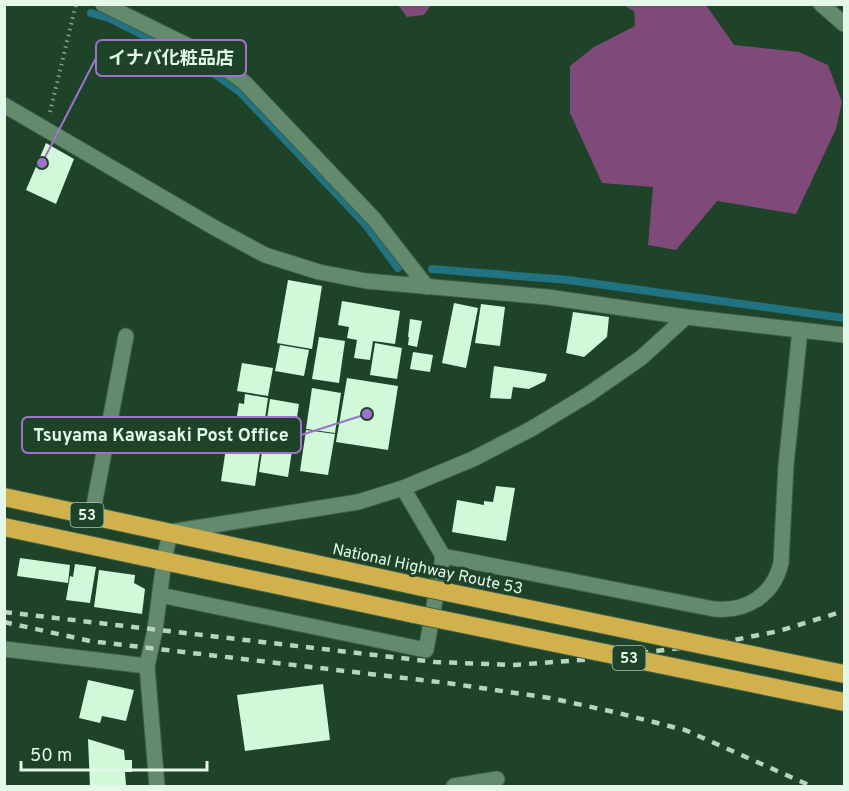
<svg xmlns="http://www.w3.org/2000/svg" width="849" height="791" font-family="Overpass,'Noto Sans JP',sans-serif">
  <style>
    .green { fill: #7f4a79 }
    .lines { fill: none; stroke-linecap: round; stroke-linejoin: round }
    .stream { stroke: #217381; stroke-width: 8 }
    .building { fill: #cff9d9 }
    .street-casing { stroke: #3d5f49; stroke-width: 17 }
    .secondary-casing { stroke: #3d5f49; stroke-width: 17 }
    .highway-casing { stroke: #3d5f49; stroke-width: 20 }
    .path { stroke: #85a18d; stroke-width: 4; stroke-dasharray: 1.5 4.5; stroke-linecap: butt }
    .street { stroke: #648a6d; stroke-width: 15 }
    .secondary { stroke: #648a6d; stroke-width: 15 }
    .highway { stroke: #d1b14b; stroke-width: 18 }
    .rail { stroke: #bad2c0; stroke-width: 4.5; stroke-dasharray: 8 8; stroke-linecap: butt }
    .highway-bridge-casing { stroke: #3d5f49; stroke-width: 20; stroke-linecap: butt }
    .highway-bridge { stroke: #d1b14b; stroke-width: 18 }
    .labels { text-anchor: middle; stroke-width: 6; stroke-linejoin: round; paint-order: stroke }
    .shield { fill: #1f4329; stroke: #a8c2af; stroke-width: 1.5 }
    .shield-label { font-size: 15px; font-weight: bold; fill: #e3f8e8 }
    .street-label { font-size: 16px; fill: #e3f8e8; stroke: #1f4329 }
    .leader { fill: none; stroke: #9f73cd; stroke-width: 2 }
    .callout-dot { fill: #9f73cd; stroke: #1f4329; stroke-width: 2 }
    .callout { fill: #1f4329; stroke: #9f73cd; stroke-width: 2 }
    .callout-label { font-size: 18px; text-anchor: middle; font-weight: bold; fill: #e3f8e8 }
  </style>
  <rect width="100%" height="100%" fill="#1f4329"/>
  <g class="green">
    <path d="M398,5H431L424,15L407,17Z"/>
    <path d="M623,5H706L734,45L799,52L828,65L842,102L836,129L796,214L717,201L676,250L648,245L653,187L602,183L570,113V66L594,47L635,26L634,11Z"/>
  </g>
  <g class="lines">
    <g class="stream">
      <path d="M91,13L109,18L205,67L240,92L366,225L398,268"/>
      <path d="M432,269L568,280L844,318"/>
    </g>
  </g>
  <g class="building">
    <path d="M46,143L74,159L56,204L26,190Z"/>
    <path d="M288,280L322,286L312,349L277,343Z"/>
    <path d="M342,301L400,311L395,344L373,341L370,360L354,358L357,340L347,338L349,327L338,325Z"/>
    <path d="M454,303L478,308L466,368L442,363Z"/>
    <path d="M481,304L505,307L500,346L475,343Z"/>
    <path d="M573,312L609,317L607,337L584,357L566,353Z"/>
    <path d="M410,319L422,321L417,347L408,345L409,337H408Z"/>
    <path d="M319,337L345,341L339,383L312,379Z"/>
    <path d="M375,343L402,348L397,379L370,375Z"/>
    <path d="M280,345L309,350L304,376L275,371Z"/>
    <path d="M413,352L433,355L430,372L410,369Z"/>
    <path d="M242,363L273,368L268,396L237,391Z"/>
    <path d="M494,366L547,374L545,381L529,389L513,387L511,399L490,398Z"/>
    <path d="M347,378L398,386L388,450L336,442Z"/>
    <path d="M312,388L341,393L335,433L306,429Z"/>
    <path d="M245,394L268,398L255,486L221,481L229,428H235L239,403L244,404Z"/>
    <path d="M270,399L299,404L288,477L259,472Z"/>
    <path d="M306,430L335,434L328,475L300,471Z"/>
    <path d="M496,486L515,488L506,541L452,532L457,500L484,505V501L493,502Z"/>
    <path d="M20,558L70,565L68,583L17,576Z"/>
    <path d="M75,564L96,567L90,603L66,600L70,576L73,577Z"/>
    <path d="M99,570L135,575L134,583L145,589L142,614L94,607Z"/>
    <path d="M88,680L134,690L126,721L102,716L100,723L79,718Z"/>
    <path d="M323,684L330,740L245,751L237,695Z"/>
    <path d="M88,739L124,750L125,760H132V772H125L126,785L90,786Z"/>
  </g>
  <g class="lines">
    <defs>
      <g id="street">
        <path d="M103,4L209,56L245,83L374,219L427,287"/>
        <path d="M821,4L844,24"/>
        <path d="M4,105L215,228L265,255L319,272L366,281L547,297L686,317L844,335"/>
        <path d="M403,488L443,556L714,609C746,612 773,596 781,563L786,465L800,330"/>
        <path d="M92,516L126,336"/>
        <path d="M160,595L426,650L443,556"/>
        <path d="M4,649L147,666"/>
        <path d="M157,786L147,666L155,630L164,561"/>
        <path d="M454,786L497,779"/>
      </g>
      <path id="secondary" d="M164,561L170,532L358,502L403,488L473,459L531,429L589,394L641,358L686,317"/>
      <g id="highway">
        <path d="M4,497L422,587"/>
        <path d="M4,527L414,614"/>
      </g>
    </defs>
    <use href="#street" class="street-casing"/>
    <use href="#secondary" class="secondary-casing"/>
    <use href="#highway" class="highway-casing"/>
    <path class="path" d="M50,112L76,4"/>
    <use href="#street" class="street"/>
    <use href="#secondary" class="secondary"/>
    <use href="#highway" class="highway"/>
    <g class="rail">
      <path d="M4,612L435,662L514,665L594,659L719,643L779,631L844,611"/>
      <path d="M4,622L90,641L447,683L550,698L614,712L685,730L811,786"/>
    </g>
    <defs>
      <g id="highway-bridge">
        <path d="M422,587L844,674"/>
        <path d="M414,614L844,702"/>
      </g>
    </defs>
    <use href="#highway-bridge" class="highway-bridge-casing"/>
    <use href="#highway-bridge" class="highway-bridge"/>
  </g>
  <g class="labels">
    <g class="shield">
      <rect x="70.5" y="503" width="33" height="24" rx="4.5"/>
      <rect x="612.5" y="646" width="33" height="24" rx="4.5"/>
    </g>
    <g class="shield-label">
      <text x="87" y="520">53</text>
      <text x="629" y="663">53</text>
    </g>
    <g class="street-label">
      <text transform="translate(428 568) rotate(12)" y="6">National Highway Route 53</text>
    </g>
  </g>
  <path class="leader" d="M42 163L96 58M367 414L301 435"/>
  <g class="callout-dot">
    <circle cx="42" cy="163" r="6"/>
    <circle cx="367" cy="414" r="6"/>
  </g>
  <g class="callout">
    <rect x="96" y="40" width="150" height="36" rx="6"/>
    <rect x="22" y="417" width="279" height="36" rx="6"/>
  </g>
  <g class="callout-label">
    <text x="171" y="64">イナバ化粧品店</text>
    <text x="161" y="441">Tsuyama Kawasaki Post Office</text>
  </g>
  <rect width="849" height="791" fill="none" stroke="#e3f8e8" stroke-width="12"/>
  <path d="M21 761v9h186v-9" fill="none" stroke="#e3f8e8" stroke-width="3"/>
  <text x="30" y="761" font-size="18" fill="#e3f8e8" stroke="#1f4329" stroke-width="4.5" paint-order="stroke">50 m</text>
</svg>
